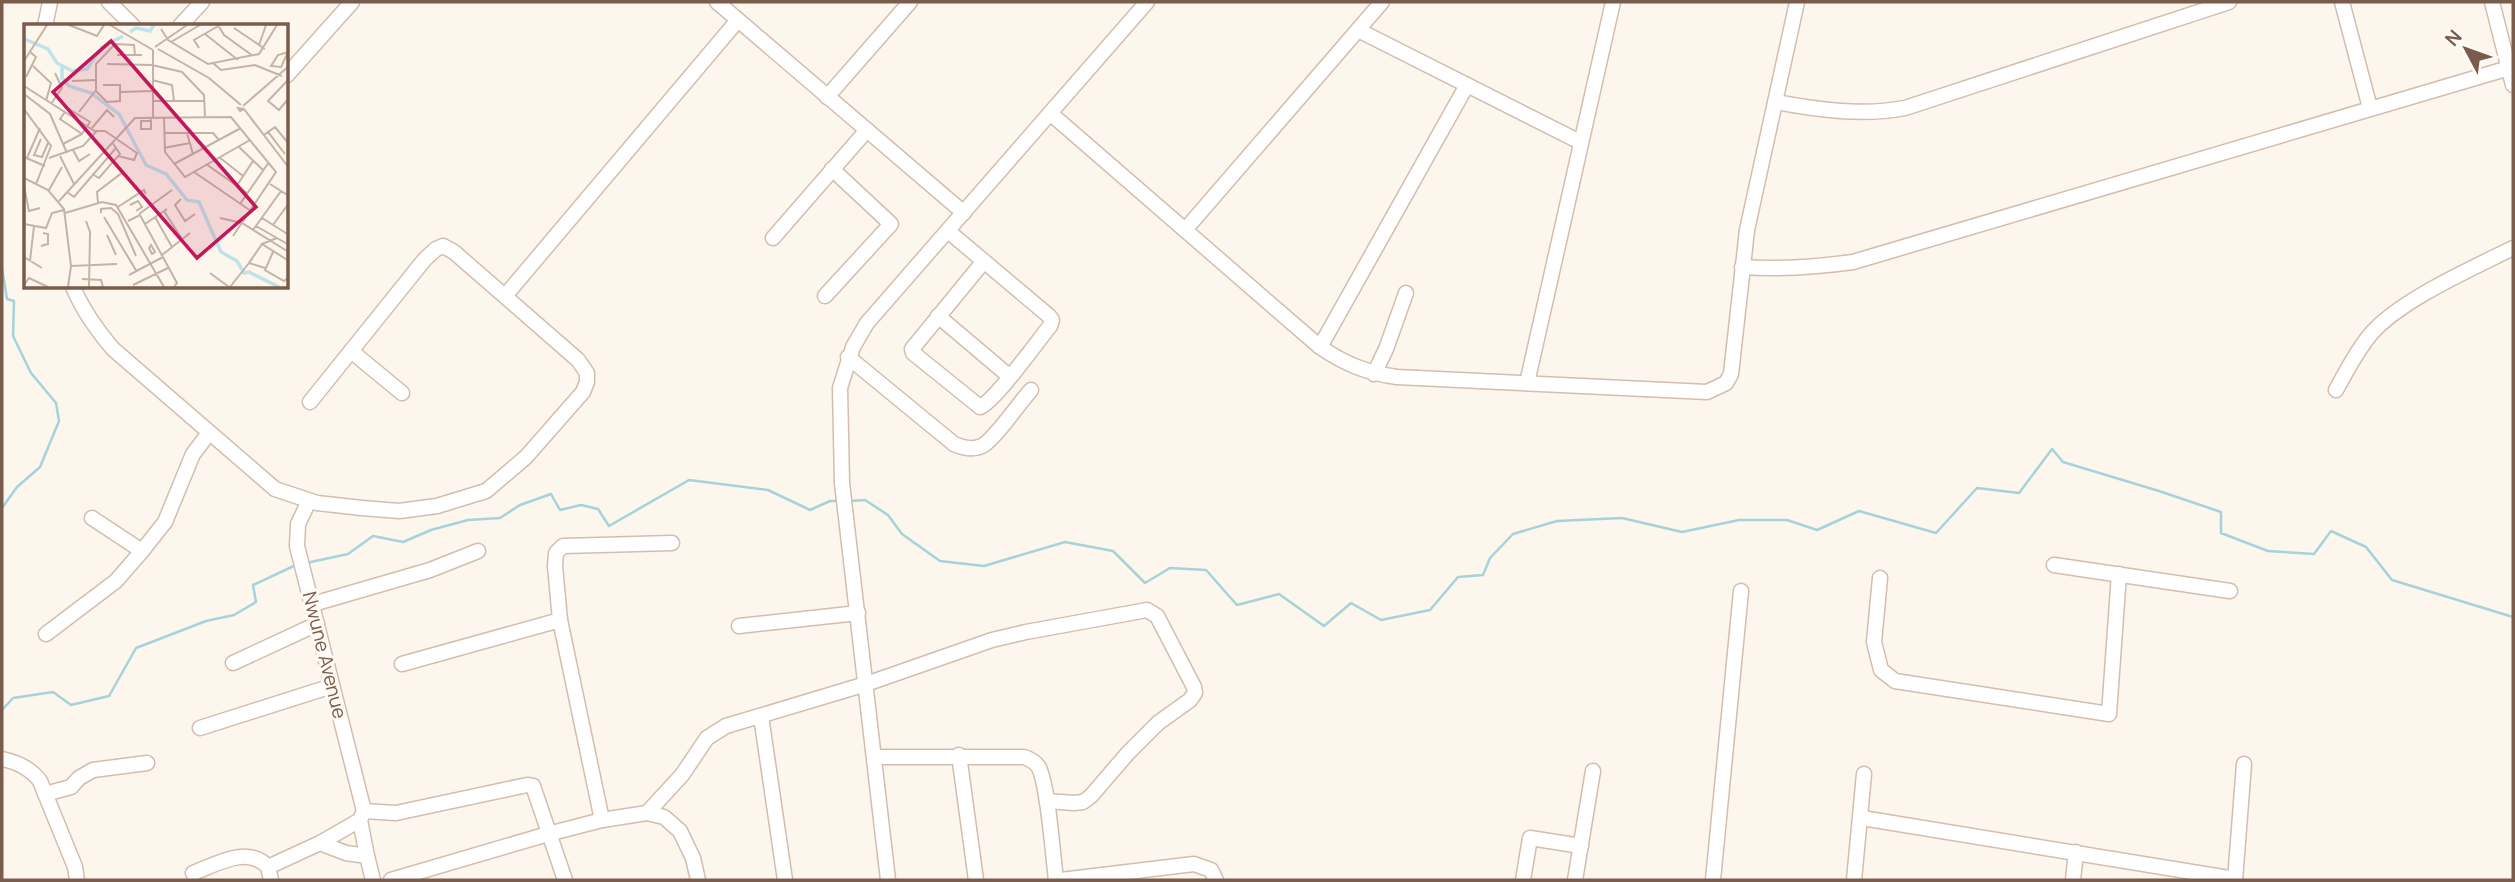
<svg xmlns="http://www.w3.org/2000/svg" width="2515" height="882" font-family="Manrope,sans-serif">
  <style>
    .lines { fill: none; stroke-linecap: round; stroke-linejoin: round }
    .stream { stroke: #a5d3da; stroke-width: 2.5 }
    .minor-casing { stroke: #d1beb0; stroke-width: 17 }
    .minor { stroke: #fff; stroke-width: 14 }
    .labels { text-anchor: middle; stroke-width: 6; stroke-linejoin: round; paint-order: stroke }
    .street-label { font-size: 19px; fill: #7a5c4d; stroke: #fffaf3 }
    .inset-river { fill: none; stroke: #bfe3e8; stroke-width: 3.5 }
    .inset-road { fill: none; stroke: #c5b3a7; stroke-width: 2 }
    .view { fill: #c2185b; fill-opacity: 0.15; stroke: #c2185b; stroke-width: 3.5 }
    .inset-edge { fill: none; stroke: #7a5c4d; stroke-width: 3.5 }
  </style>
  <rect width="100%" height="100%" fill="#fdf6ec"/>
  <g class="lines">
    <g class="stream">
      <path d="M2,268L7,299L14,301L13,336L31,373L56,403L59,421L40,467L17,487L2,508"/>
      <path d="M850,501L865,500L888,515L902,534L940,561L984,566L1065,542L1113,551L1145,583L1170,568L1206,570L1237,605L1279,594L1324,626L1351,603L1381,620L1430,610L1458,577L1483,575L1490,558L1513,534L1557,521L1622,518L1682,532L1739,520H1787L1817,530L1859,511L1936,533L1977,488L2019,493L2052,449L2063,462L2159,491L2221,512V533L2268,551L2314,554L2331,531L2366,547L2392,580L2513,617"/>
      <path d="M306,563L348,554L373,536L403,542L431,530L468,520L500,518L520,505L551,494L560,510L581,505L598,509L609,526L689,480L768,490L810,510L830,501H839"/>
      <path d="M2,710L13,698L53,692L71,705L109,696L136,648L206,621L234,615L256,602L253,585L296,565"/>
    </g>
    <defs>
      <g id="minor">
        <path d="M109,2L133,26"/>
        <path d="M717,2L964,213"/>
        <path d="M2342,2L2370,108"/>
        <path d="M2492,2L2513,85"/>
        <path d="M45,26L50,2"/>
        <path d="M180,26L202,2"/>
        <path d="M1358,30L1580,142"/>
        <path d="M287,75L352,2"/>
        <path d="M827,97L910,2"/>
        <path d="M1776,102C1819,110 1862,116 1905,108L2229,2"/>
        <path d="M1050,113L1320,347C1345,364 1367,373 1397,377L1707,392L1726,383L1731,374L1747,230L1797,2"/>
        <path d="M1185,230L1382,2"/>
        <path d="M948,231L1049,316L1052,320L1050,326C1037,342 995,401 980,407L913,353L912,349L984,261"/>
        <path d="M773,238L867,130"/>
        <path d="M1742,267C1780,270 1816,267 1853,262L2509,68"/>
        <path d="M73,287C83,311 96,329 113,349L275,489L317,503L362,508L399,511L437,506L486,491L526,457L583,392L587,382V373L578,360L454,252L443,246L436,249L425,259L310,402"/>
        <path d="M505,296L738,20"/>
        <path d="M825,296L891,224L832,169"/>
        <path d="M938,316L1009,376"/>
        <path d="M1320,347L1467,85"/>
        <path d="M351,351L402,393"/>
        <path d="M848,357L954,444C963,448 973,450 982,446C995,439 1020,402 1031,390"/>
        <path d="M1374,374L1386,349L1406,293"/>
        <path d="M1527,383L1613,2"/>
        <path d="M2336,390C2346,372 2356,352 2370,335C2398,301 2473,268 2513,248"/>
        <path d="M309,501L298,524L297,546L364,811"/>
        <path d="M92,518L142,551"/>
        <path d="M2054,565L2230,591"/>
        <path d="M1880,578L1874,642L1881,670L1895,681L2109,714L2119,574"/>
        <path d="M313,604L430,570L478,551"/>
        <path d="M739,626L858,613"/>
        <path d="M46,634L116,581L142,551L165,522L193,454L209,433"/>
        <path d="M233,663L317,624"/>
        <path d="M402,664L560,620"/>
        <path d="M761,716L785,880"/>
        <path d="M200,728L332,686"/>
        <path d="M959,755L976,880"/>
        <path d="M875,757H1024C1030,759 1034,761 1038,766C1048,782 1053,857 1056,880"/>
        <path d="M2,759C17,762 31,769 40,781L75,867L77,880"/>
        <path d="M45,794L71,787L79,778L93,770L147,763"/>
        <path d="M364,811L396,813L527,785L533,786L565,880"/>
        <path d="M647,813L682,775L707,738L726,726L866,684L992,640L1026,632L1147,610L1157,616L1194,687L1195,693L1190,700L1158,723L1128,753L1091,796L1083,802L1074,803L1047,801"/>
        <path d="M1862,818L2235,879"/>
        <path d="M360,820L367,856"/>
        <path d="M602,820L560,620L555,566L556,553L563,546L672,543"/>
        <path d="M320,843L346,853L367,856L373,880"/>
        <path d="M268,867L320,843L360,820L364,811"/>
        <path d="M193,873C217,864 248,845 268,867L271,880"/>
        <path d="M391,880L548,834L602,820L647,813L664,817L680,831L693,858L698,880"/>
        <path d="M888,880L842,483L840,388L853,347L867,323L1147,2"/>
        <path d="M1061,880L1194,864L1211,870L1216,880"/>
        <path d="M1523,880L1530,838L1581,846"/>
        <path d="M1575,880L1593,771"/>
        <path d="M1713,880L1741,591"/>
        <path d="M1854,880L1864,774"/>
        <path d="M2073,880L2076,852"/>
        <path d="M2235,880L2244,764"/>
      </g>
    </defs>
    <use href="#minor" class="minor-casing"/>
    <use href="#minor" class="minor"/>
  </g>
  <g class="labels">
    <g class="street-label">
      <text transform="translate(325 655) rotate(76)" y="7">Nwune Avenue</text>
    </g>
  </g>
  <g transform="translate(24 24)">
    <rect width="264" height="264" fill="#fdf6ec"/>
    <path class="inset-river" d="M106,8L112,4L126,7L130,1M0,15L24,25L33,39L48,47L63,45L78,23L99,12M38,42V54L45,62L67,69L95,90L122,141L142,150L163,176L175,178L197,228L213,237L220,249L225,248L255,263"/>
    <path class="inset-road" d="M45,1L73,12L80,1M86,1L129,26M194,1L200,11L229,32M210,4L241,25M137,5L144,16L184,40L235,30L253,1M181,10L214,36M147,18L176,1M235,21L242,1M131,23L163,1M175,24L170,16L196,1M134,25L185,54L217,81M264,28L254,31L247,42L257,43L258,41L264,28L265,27M93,31H118M0,37L23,1M189,39L197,46L231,41L258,52M83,40L128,41L158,48L180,71L181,93M9,42L27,59L22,77M2,53L12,33L5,27M265,55L244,77L255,86L265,74M128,56L148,61L150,77M48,57L71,56M79,61H96V77L83,78L72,67V40L91,20L110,21L111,31M0,62L72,108L59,122L25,134M97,68L128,67M0,70L26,90L43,129M128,77H181M27,80L38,64L31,49M219,82L265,42M0,85L27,122L12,160M220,85L214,84L216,87L220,85L265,144M41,88L36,95L58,110M55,88L72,66M126,93L127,97V105H117V97H127M129,93V26M140,93L141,128L161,153L226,116M68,104L83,86L90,93M71,107H81L113,129L110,136L94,132M244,108L251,103L265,120M141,109H189L195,116M163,109L169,130M240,111L244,108L261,130M17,115L10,131L18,133L24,119M39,120L58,110L66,98L45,85M215,123L239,146M140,124L166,119M49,126L55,137L66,130M36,132L50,160M0,133L21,142M195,133L219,152M3,134L16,104M150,140L217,104M182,140L223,169M170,148L227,187M68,150L75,154L96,130L88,118M0,154L24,166L40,185L47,242L44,263M246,160L265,172M0,162L5,187L16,184M212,163L229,137M25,166L38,143M43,168L50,173L92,124M157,175L151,181L161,197L171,190M35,177L111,94L207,93L252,148L209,212M74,179L73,168L99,148L90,138M216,180L245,138M106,181L114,177L118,183L112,187M94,183L120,166L122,170M140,187L158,215M41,189L78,178L92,181L140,263M77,189V185L87,184L94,190L112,232M115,190L148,166M80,193L113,248M131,193L148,223M196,194L218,199L263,227M238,194L265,211M62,197L66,208L65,263M104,197L116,191L153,259L150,263M0,200L22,204L28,189L40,186M121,200L143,185M249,201L265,179M232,202L265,221M229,206L257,167M83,211L92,231M253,214L238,220L265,237M238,220L225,239L241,244M127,221L131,228L128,230L125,224ZM17,222L24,220V210L19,209M249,228L241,246L260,257L265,253M138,231L166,209M0,233L18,244M6,237L10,202M47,242L93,240M186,249L205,263M105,251L139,233M58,255L77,256L79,263M0,261L5,254L24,263M109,261L144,244M206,263L225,239"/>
    <path class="view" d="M87,17L232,183L173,234L29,68Z"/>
    <rect width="264" height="264" class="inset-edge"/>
  </g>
  <rect width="2515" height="882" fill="none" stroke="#7a5c4d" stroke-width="7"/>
  <g transform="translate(2466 49) rotate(311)" stroke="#fffaf3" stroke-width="5" paint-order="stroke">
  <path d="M0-5L12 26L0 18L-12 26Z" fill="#7a5c4d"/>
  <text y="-10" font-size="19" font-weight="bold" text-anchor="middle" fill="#7a5c4d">N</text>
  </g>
</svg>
